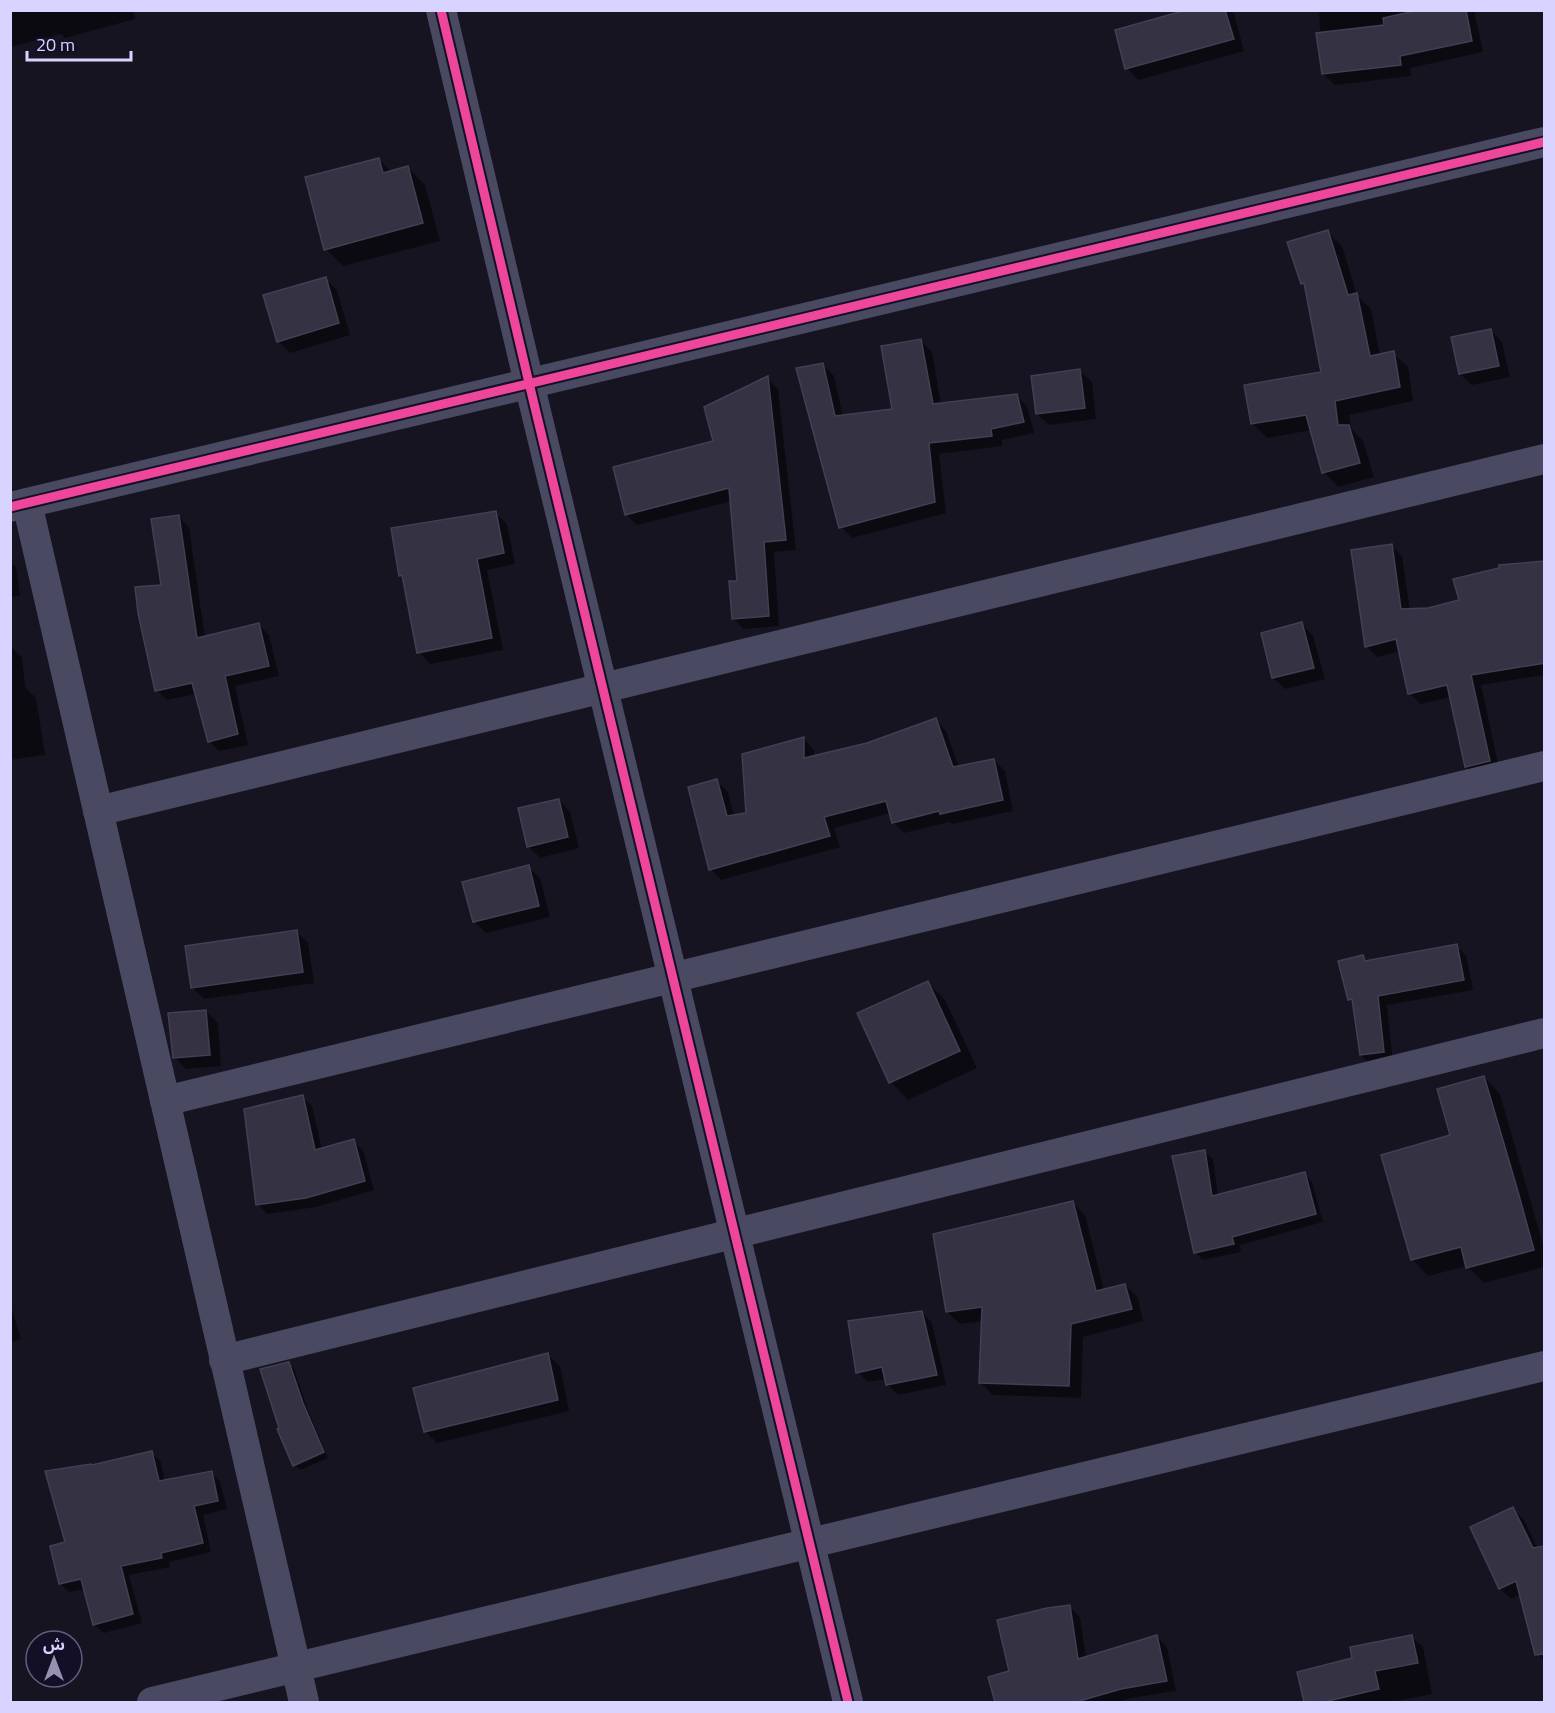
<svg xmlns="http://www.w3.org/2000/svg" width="1555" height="1713" font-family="'Titillium Web','Noto Sans Arabic',sans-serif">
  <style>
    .shadow { fill: #0007 }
    .building { fill: #343243; stroke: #433f54; stroke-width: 1.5 }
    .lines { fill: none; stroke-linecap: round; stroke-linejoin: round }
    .street { stroke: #4a4962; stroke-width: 30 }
    .cycleway-casing { stroke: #130f26; stroke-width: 13 }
    .cycleway { stroke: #ed469a; stroke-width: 9 }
  </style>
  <rect width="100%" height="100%" fill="#161421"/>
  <g class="shadow">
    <path d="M10,10H133L135,19L65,38L61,34L10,47Z"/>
    <path d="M1192,10H1230L1234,14L1244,51L1138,80L1127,68Z"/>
    <path d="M1319,10H1474L1483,52L1410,68L1411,76L1335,85L1323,74Z"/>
    <path d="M379,160L392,172L408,168L425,185L440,241L343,266L326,249Z"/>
    <path d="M1327,232L1342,246L1357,295L1371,309L1380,355L1393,353L1408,367L1413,401L1349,415L1351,428L1363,441L1374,477L1338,487L1324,472L1312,430L1267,438L1252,423L1323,373L1307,289L1302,284Z"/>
    <path d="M325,279L337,290L350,335L290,353L278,341Z"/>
    <path d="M1491,330L1502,342L1510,377L1472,385L1460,374Z"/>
    <path d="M921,341L932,352L941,404L1016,395L1027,406L1034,433L1002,440V446L939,454L946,513L852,538L841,527L823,365L834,376L843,417L894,410Z"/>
    <path d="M1080,371L1092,382L1096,419L1049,425L1037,414Z"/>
    <path d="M767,378L778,389L796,550L774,552L779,626L744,629L733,618L739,582L732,501L637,525L626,514L715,442Z"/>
    <path d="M495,512L507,524L515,564L487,570L503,650L430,664L419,652L404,579L401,575Z"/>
    <path d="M179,517L189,527L205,638L259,625L269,635L279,676L235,686L248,745L219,751L209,741L196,694L167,700L157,690Z"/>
    <path d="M1391,545L1402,556L1410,610L1428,609L1460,602L1544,563V675L1481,685L1500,772L1477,777L1466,767L1451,697L1420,704L1410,693L1400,651L1377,657L1366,646Z"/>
    <path d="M10,561L16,567L20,596L10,597Z"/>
    <path d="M1302,624L1313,636L1325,679L1285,689L1273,678Z"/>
    <path d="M10,646L22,657L25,687L36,698L45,755L10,760Z"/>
    <path d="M936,720L946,731L959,768L994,760L1005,771L1013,811L952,824L950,822L904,833L893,822L891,813L834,828L840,847L721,880L711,869L717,781L728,792L734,816L748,814L804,739L814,750V757L867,744Z"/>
    <path d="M559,800L570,812L579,848L540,858L528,846Z"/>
    <path d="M528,867L540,878L550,917L486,933L474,921Z"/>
    <path d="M296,931L308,943L314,983L204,999L192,987Z"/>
    <path d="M1456,946L1466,955L1473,990L1387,1005L1393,1062L1371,1065L1361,1055L1354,1004L1350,999L1362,957L1368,962Z"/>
    <path d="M927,982L945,1000L977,1068L908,1100L891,1082L859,1014Z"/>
    <path d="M206,1011L218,1023L221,1066L186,1069L174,1057Z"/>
    <path d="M1484,1077L1500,1094L1544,1248V1267L1484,1283L1467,1266L1428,1276L1412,1259L1452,1136Z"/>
    <path d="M302,1097L312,1106L322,1150L353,1141L363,1150L374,1190L316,1207L267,1214L258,1204Z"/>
    <path d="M1205,1152L1213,1160L1218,1196L1304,1174L1312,1182L1323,1222L1240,1245L1241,1252L1203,1260L1195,1252Z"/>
    <path d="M1072,1202L1085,1215L1104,1290L1125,1285L1138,1298L1143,1321L1083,1337L1081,1398L993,1395L980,1382L983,1321L960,1324L947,1312Z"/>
    <path d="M10,1303L21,1339L10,1342Z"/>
    <path d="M922,1312L932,1323L946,1385L898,1395L887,1384L886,1379L868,1382L858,1372Z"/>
    <path d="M548,1355L560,1366L569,1411L437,1443L425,1431Z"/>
    <path d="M288,1363L294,1369L308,1410L328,1458L300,1470L294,1465Z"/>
    <path d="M152,1453L161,1462L165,1482L211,1472L220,1482L227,1509L203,1515L211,1552L169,1562L170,1567L129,1575L142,1623L104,1633L94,1624L85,1589L69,1592L60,1583L67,1543L91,1465Z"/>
    <path d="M1513,1509L1524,1520L1538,1549L1544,1547V1661L1536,1652L1521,1594L1511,1599L1500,1588Z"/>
    <path d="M1070,1607L1080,1617L1086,1658L1157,1637L1167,1647L1176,1691L1131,1698L1118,1702H997L990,1678L1010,1672Z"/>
    <path d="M1412,1637L1423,1647L1432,1694L1391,1702H1306L1298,1673L1354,1659Z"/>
  </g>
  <g class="building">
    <path d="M1186,10H1225L1234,39L1125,69L1115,30Z"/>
    <path d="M1419,10H1466L1472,41L1400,56L1401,65L1322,74L1316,33L1384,25L1383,18Z"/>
    <path d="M379,158L383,173L408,166L423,223L324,250L305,177Z"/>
    <path d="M1328,230L1348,295L1357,293L1370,356L1394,351L1400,387L1335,401L1338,425H1349L1360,463L1322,473L1306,415L1251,424L1244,385L1321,372L1304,283L1301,284L1287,242Z"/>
    <path d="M326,277L339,323L277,342L263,295Z"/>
    <path d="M1491,329L1499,366L1459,374L1451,337Z"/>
    <path d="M921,339L933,404L1017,394L1024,422L991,429L992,436L929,443L935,502L839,528L796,368L823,363L835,416L892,409L881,346Z"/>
    <path d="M1080,369L1085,408L1036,414L1031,376Z"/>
    <path d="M768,376L786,540L764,542L769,616L732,619L729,581H737L729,488L625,515L613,467L713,441L704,407Z"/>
    <path d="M496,511L504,553L477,559L492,638L417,653L402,575L399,576L391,528Z"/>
    <path d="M179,515L197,638L259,623L269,666L225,676L238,734L208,742L192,683L155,691L138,613L135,587L161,585L151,519Z"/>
    <path d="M1392,544L1401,609L1428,608L1459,600L1453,579L1499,568V565L1545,561V663L1471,675L1490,761L1465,767L1447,685L1408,694L1396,639L1365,647L1351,550Z"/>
    <path d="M1302,622L1314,668L1272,678L1261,633Z"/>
    <path d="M936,718L953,767L994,759L1003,800L940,814L939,811L892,823L886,801L824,817L830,836L709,870L688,787L717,779L727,816L746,813L742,754L804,737V758L867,743Z"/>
    <path d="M559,799L568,837L527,847L518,808Z"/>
    <path d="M529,865L539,906L473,922L462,882Z"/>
    <path d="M297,930L303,972L191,988L185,946Z"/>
    <path d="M1457,944L1464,980L1378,996L1384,1052L1360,1055L1352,999L1348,1000L1338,961L1363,955L1365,961Z"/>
    <path d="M928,981L960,1051L889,1083L857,1013Z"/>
    <path d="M206,1010L210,1055L173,1058L168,1013Z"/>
    <path d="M1484,1076L1517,1188L1534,1250L1466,1268L1461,1247L1411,1260L1381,1155L1450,1135L1437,1089Z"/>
    <path d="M303,1095L315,1150L354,1139L365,1181L306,1198L256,1205L244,1109Z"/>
    <path d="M1205,1150L1212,1196L1305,1172L1316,1214L1232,1237L1234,1244L1194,1253L1172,1156Z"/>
    <path d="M1073,1201L1096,1291L1125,1284L1132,1309L1071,1324L1069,1386L979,1383L982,1307L946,1312L933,1234Z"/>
    <path d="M922,1311L937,1375L886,1385L882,1367L856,1373L848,1321Z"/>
    <path d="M548,1353L558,1400L424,1432L413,1388Z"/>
    <path d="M289,1362L303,1403L324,1452L293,1466L277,1429L279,1428L260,1369Z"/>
    <path d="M152,1451L159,1481L212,1471L218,1501L194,1506L203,1543L161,1553L162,1558L121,1566L133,1614L93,1625L81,1579L59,1584L50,1546L65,1542L45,1471L91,1464L92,1465Z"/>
    <path d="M1513,1507L1533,1548L1545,1546V1654L1535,1655L1516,1581L1499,1589L1470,1527Z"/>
    <path d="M1070,1605L1078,1659L1157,1635L1167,1681L1121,1689L1076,1702H995L988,1677L1009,1671L997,1620L1047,1608Z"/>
    <path d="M1412,1635L1418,1663L1375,1671L1379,1689L1324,1702H1304L1297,1672L1352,1658L1350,1647Z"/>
  </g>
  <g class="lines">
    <g class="street">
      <path d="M441,10L529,383L848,1702"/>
      <path d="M27,503L304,1702"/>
      <path d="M10,507L1544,142"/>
      <path d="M98,811L1544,459"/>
      <path d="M165,1101L1544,766"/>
      <path d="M224,1360L1544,1033"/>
      <path d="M152,1702L1544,1366"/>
    </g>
    <defs>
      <g id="cycleway">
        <path d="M441,10L529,383L848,1702"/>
        <path d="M10,507L1544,142"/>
      </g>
    </defs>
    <use href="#cycleway" class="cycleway-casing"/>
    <use href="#cycleway" class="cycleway"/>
  </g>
  <rect width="1555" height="1713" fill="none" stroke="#d9d4ff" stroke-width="24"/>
  <g transform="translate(54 1659)"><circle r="28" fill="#130f26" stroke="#625e7d" stroke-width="1.5"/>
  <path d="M0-4.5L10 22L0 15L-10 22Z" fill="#9591b1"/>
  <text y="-9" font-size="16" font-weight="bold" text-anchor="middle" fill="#d9d4ff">ش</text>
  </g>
  <path d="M27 51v9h104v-9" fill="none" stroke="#d9d4ff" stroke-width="3"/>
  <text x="36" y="51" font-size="18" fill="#d9d4ff" stroke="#130f26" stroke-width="4.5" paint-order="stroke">20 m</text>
</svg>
